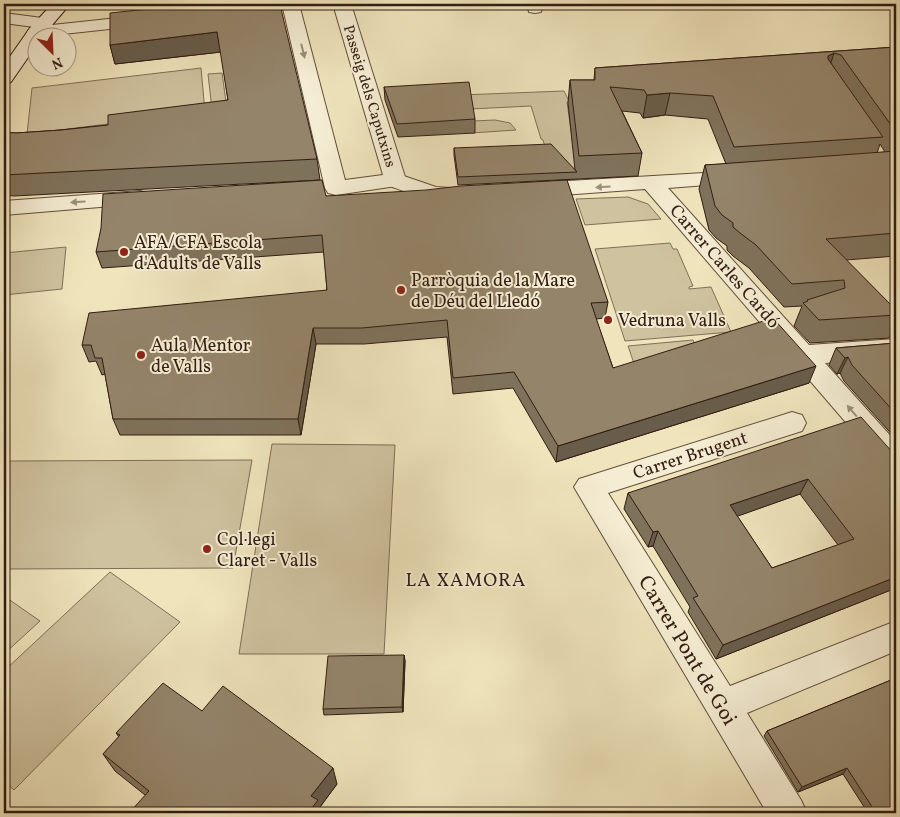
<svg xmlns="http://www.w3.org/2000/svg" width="900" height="817" font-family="Vollkorn,serif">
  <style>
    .green { fill: #cfc29f; stroke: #806f58 }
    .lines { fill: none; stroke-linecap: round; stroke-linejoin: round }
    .minor-casing { stroke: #604e3c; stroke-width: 2 }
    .tertiary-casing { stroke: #604e3c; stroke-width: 2 }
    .secondary-casing { stroke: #311c12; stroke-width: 2 }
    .minor { fill: #f5edd3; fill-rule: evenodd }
    .tertiary { fill: #f5edd3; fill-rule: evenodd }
    .secondary { fill: #f5edd3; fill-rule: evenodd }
    .wall { fill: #7f725b; stroke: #311c12; fill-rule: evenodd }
    .shaded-wall { fill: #685c4a; stroke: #311c12 }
    .building { fill: #94846a; stroke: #311c12; fill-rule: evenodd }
    .oneway { fill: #9d8f7c }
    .poi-dot { fill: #8f2418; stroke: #f5edd3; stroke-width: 2 }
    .labels { text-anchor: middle; stroke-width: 4; stroke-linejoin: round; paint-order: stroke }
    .far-street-label { font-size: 15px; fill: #311c12; stroke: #f5edd3 }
    .poi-label { font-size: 18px; fill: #311c12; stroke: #f5edd3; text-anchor: start }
    .street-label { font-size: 18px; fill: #311c12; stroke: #f5edd3 }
    .neighbourhood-label { font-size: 19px; letter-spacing: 1px; fill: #311c12; stroke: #f5edd3 }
    .near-street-label { font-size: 21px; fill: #311c12; stroke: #f5edd3 }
  </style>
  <rect width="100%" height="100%" fill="#efe4bc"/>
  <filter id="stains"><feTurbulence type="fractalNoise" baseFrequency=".004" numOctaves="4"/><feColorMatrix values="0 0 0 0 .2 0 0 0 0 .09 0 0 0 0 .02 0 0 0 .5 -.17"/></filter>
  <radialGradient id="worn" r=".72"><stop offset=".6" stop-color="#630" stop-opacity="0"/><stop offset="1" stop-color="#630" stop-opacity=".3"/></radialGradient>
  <g class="green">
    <path d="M201,68L205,112L27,134L32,88Z"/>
    <path d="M222,73L228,116L213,118L208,74Z"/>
    <path d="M564,91L569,101L567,102L578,180H554L543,140L541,139L531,106L471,109L461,95Z"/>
    <path d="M495,120L510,123L516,130L472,133L473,121Z"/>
    <path d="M628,197L648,204L661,219L585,225L576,199Z"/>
    <path d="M670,243L673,249H677L693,286L689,287V289L711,287L731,332L625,341L595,249Z"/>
    <path d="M66,247L62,289L4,295V253Z"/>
    <path d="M693,340L700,356L638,375L628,346Z"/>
    <path d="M272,444L395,445L384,654H239Z"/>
    <path d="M252,460L233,568L4,569V461Z"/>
    <path d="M110,572L180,622L14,790L4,781V671Z"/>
    <path d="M4,596L40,621L4,654Z"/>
  </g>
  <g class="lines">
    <defs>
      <g id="minor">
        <path d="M243,4H300L297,8L291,9L233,15L227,14L224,10L227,6Z"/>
        <path d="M527,4H543L541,12L535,13L529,12Z"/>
        <path d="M4,13L50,19L53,23L52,25L146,15L152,16L155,20L152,24L146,25L36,37L30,36L27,32L30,28L34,27L4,23Z"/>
        <path d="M738,171L746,172L749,177L746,182L668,188L809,345L896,339V357L825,363L896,442V472L886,469L645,189L534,197L526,195L523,190L526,185L534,183Z"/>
        <path d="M395,173L436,187L464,189L467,194L464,199C437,206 412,194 387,185L384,180L387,175Z"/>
        <path d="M140,191L148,193L151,198L148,203L4,215V201Z"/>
        <path d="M792,412L802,415L806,423L802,431L608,493L730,686L896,621V651L747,713L801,800L807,813H767L574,487L579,479Z"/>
      </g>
      <path id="tertiary" d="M282,4H299L345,180L383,175L333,4H351L406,180L403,185L336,195L328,193L325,188Z"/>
      <path id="secondary" d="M52,4H70L41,38H38V43L11,82L4,84V65L30,28Z"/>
    </defs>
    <use href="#minor" class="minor-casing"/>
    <use href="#tertiary" class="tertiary-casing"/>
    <use href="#secondary" class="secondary-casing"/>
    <use href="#minor" class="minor"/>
    <use href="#tertiary" class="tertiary"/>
    <use href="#secondary" class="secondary"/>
  </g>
  <g class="wall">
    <path d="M196,4L317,159L320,180L14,196L4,195V132L16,133L61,130L108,125L228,100L221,52L115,64L110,45Z"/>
    <path d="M896,47V256L846,260L896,310V323L889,338L810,343L794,326L802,306L784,307L749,268L733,256L727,250V246L716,238L709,230L699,189L705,165L726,164L708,119L665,115L643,118L640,113L622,111L642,153L638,176L458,185L454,155V148L575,170L568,103L570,80H594L595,68ZM880,144L885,152L877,153Z"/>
    <path d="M384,87L475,119V133L398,137L385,100Z"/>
    <path d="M326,196L608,302L605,318L596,319L613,368L809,383L556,462L513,388L453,394L447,337L364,344H316L301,435H120L113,419L105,374L102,375L96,361L89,362L82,345L327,290L324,252L102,268L96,252Z"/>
    <path d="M896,343V439L844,381L840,373L837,374L829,365L836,348Z"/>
    <path d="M894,454L896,588L716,659L688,612L690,607L653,546L648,547L624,509L628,493ZM800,494L838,545L772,568L737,516Z"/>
    <path d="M404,655L405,661L403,712L324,715L323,709Z"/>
    <path d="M896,678V813H868L843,774L798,792L764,736L767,731Z"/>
    <path d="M202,711L337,784L320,807L145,795L115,771L103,754L119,737L116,733Z"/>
  </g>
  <g class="shaded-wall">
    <path d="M217,32L221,52L115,64L110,45Z"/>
    <path d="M834,53L827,75L821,78L828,56Z"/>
    <path d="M670,93L665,115L643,118L647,95Z"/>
    <path d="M313,328L316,344L301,435L298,419Z"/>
    <path d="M848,357L840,373L837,374L845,358Z"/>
    <path d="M816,366L809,383L556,462L558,446Z"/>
    <path d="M808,479L800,494L724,521L730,505Z"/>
    <path d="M658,531L653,546L648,547L653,532Z"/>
    <path d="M896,577V588L716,659L723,645Z"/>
    <path d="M404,655L405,661L403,712L402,707Z"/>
    <path d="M333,768L337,784L320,807L322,813H308L311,796Z"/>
    <path d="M847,768L843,774L798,792L802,787Z"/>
  </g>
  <g class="building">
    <path d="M196,4H264L281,9L317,159L4,175V132L16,133L61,130L108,125V115L228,100L217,32L110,45V13Z"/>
    <path d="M896,47V132L841,55L834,53L828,56V59L883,137L734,147L713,96L670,93L647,95L644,90L610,87L642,153L579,156L570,80H595V68Z"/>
    <path d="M469,82L475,119L397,124L384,87Z"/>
    <path d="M551,144L577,172L458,177L454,148Z"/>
    <path d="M896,151V233L826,239L896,310V315L819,320L803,303L808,301L807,300L845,288L844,280L792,284L756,245L740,233L733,227V223L722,215L715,206L705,165Z"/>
    <path d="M322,180L326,196L426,190L461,186L567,180L608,302L591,303L613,368L773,318L816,366L558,446L514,372L453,378L447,320L362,328H313L298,419H113L102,358H95L91,345H82L89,313L327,290L322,235L96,252L101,228L103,194Z"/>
    <path d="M896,343V414L852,365L848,357L845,358L836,348Z"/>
    <path d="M861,417L894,454L896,455V577L723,645L693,598L698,596L658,531L653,532L628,493ZM808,479L854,539L772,568L730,505Z"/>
    <path d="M404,655L402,707L323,709L328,656Z"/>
    <path d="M896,678V813H876L847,768L802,787L767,731Z"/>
    <path d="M163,683L202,711L223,686L333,768L311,796L318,800L308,813H129L149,791L103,754L120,735L116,733Z"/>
  </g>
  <defs><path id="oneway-solid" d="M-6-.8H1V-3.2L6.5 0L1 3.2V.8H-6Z" transform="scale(1.25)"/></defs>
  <g class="oneway">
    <use href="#oneway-solid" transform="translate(303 51) rotate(76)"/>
    <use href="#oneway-solid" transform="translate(603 187) rotate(177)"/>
    <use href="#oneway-solid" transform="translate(78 202) rotate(176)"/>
    <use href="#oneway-solid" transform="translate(852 411) rotate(-131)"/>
  </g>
  <g class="poi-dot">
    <circle cx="124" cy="252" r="5"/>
    <circle cx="401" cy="290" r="5"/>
    <circle cx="608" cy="320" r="5"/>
    <circle cx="141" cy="355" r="5"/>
    <circle cx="207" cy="549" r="5"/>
  </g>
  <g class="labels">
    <g class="far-street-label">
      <text transform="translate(370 96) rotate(73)" y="5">Passeig dels Caputxins</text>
    </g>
    <g class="poi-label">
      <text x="134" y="248">AFA/CFA Escola<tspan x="134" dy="21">d'Adults de Valls</tspan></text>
      <text x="411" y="286">Parròquia de la Mare<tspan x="411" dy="21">de Déu del Lledó</tspan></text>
      <text x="618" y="326">Vedruna Valls</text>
      <text x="151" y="351">Aula Mentor<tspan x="151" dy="21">de Valls</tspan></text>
      <text x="217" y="545">Col·legi<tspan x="217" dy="21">Claret - Valls</tspan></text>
    </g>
    <g class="street-label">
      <text transform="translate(725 266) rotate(49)" y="6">Carrer Carles Cardó</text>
      <text transform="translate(690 455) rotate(-18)" y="6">Carrer Brugent</text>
    </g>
    <g class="neighbourhood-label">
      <text x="466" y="586">LA XAMORA</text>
    </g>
    <g class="near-street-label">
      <text transform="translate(688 650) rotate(59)" y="7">Carrer Pont de Goi</text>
    </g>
  </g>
  <rect width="900" height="817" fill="none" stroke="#efe4bc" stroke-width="20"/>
  <rect x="5" y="5" width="890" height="807" fill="none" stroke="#311c12" stroke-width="2.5"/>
  <rect x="10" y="10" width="880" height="797" fill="none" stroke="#311c12"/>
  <g transform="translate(52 52) rotate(156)"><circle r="24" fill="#f5edd3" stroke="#a79986"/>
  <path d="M0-4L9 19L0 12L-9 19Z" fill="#8f2418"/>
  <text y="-8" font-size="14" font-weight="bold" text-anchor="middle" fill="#311c12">N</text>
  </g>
  <rect width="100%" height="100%" filter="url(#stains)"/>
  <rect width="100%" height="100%" fill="url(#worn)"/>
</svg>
